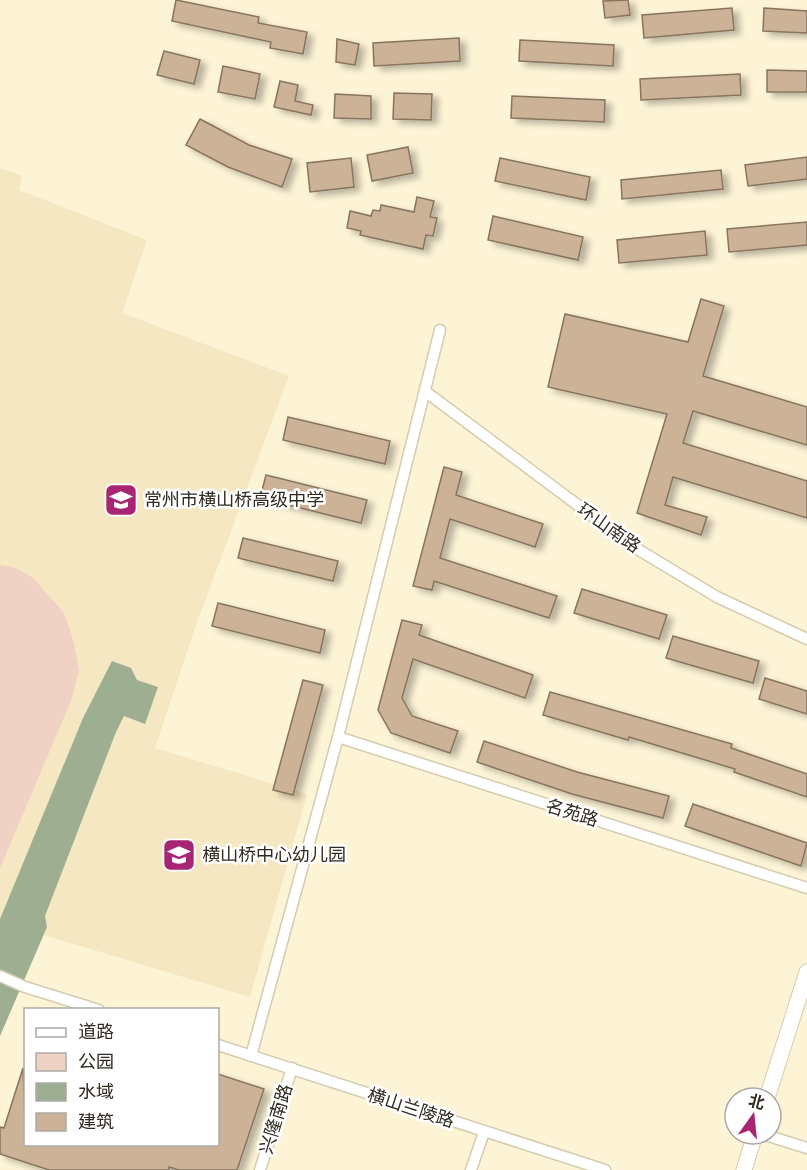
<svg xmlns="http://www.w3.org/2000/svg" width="807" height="1170" font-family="'Open Sans','Noto Sans SC',sans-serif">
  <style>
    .built { fill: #f4e7c2 }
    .green { fill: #efd2c3 }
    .water { fill: #9daf90 }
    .building { fill: #ccb397; stroke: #88745e; stroke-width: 1.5; filter: url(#shadow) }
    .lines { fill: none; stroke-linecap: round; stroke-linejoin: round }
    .street-casing { stroke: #d5cbae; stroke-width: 13 }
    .secondary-casing { stroke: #d5cbae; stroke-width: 17 }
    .street { stroke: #fff; stroke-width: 10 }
    .secondary { stroke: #fff; stroke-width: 15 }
    .labels { text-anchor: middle; stroke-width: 5; stroke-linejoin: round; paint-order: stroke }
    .poi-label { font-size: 18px; fill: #2f2b20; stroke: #fff; text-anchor: start }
    .street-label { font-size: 18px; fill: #2f2b20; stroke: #fff }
  </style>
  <defs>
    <filter id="shadow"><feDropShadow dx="6" dy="4" stdDeviation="3" flood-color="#0004"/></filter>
  </defs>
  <rect width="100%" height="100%" fill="#fdf3d5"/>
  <path class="built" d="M0,168L22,176L19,190L147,240L122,313L289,376L196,625L155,748L307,794L250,997L44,935L47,927L45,916L0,919Z"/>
  <path class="green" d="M0,565L16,568L32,577L64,613L74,643L79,671L71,701L0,868Z"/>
  <path class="water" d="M112,661L131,668L137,680L158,687L145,724L124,716L116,732L45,916L47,927L0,1036V919L83,718Z"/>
  <g class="building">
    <path d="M176,0L259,17L258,23L307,32L303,54L270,48L271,42L172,21Z"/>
    <path d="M628,0L630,15L605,18L603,1Z"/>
    <path d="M732,8L734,30L644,38L642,15Z"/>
    <path d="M764,8L807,11V33L763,31Z"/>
    <path d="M459,38L460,61L374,66L373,43Z"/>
    <path d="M337,39L359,44L355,65L336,62Z"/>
    <path d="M520,40L614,45L613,66L519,61Z"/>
    <path d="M164,51L200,60L194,84L157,75Z"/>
    <path d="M223,66L260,74L255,99L218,92Z"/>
    <path d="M767,70L807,71V92H767Z"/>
    <path d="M740,74L741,95L641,100L640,79Z"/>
    <path d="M280,81L298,85L295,101L313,105L311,115L274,107Z"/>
    <path d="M394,93L432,94L431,120L393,119Z"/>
    <path d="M335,94L371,96V119L334,118Z"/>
    <path d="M512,96L605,100L604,122L511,118Z"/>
    <path d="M200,119L249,145L292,159L282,187L228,167L186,145Z"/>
    <path d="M408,147L413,173L372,181L367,155Z"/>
    <path d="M807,157V179L748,186L745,165Z"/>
    <path d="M351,158L354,187L310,192L307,163Z"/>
    <path d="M500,158L590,177L586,200L495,181Z"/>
    <path d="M721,170L723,189L622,199L621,180Z"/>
    <path d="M417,197L434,201L430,217L437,218L433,236L426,235L423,249L360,235L361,231L347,228L350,211L371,216L373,210L380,211L381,205L414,212Z"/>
    <path d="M493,216L583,237L578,260L488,240Z"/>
    <path d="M807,222V245L729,252L727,229Z"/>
    <path d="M705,231L707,255L619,263L617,240Z"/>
    <path d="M701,299L724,306L703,376L807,407V445L693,411L683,443L807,481V518L673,477L665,505L707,517L701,535L637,513L667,414L548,387L565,314L688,342Z"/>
    <path d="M288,417L390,441L385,464L283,440Z"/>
    <path d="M444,467L462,472L456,495L543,524L535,547L450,519L440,558L557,596L549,618L434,581L432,590L413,586Z"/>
    <path d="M266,475L367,500L361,523L260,498Z"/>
    <path d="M243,538L338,561L333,581L238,558Z"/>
    <path d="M582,589L667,615L659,639L574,613Z"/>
    <path d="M218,603L325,630L320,653L212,626Z"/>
    <path d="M402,620L422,625L419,635L533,675L525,698L413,659L402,698L412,716L458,731L450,753L391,733L378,710Z"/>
    <path d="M673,636L759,661L753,683L666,658Z"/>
    <path d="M765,678L807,691V714L759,699Z"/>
    <path d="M303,680L323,685L293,795L273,790Z"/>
    <path d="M550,692L732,744L731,748L807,774V797L734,772L735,769L629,737L628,740L543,715Z"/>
    <path d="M484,741L577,772L669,796L663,818L572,794L477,762Z"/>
    <path d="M693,804L807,843L801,866L685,826Z"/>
    <path d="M23,1068L26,1144H218V1074L264,1089L237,1170H179L169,1167V1170H49L0,1154V1127L4,1128Z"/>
  </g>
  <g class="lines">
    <defs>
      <g id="street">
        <path d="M426,392L634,547L717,597L807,639"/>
        <path d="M338,737L807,888"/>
        <path d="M0,976L25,987L99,1010"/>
        <path d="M218,1045L605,1170"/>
        <path d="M251,1056L338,737L440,330"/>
        <path d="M762,1134L807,1148"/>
        <path d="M260,1170L292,1068"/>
        <path d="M471,1170L484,1132"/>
      </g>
      <g id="secondary">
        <path d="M767,1098L807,972"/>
        <path d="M744,1170L755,1134"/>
      </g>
    </defs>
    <use href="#street" class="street-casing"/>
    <use href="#secondary" class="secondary-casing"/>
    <use href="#street" class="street"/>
    <use href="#secondary" class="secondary"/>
  </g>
  <defs>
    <symbol id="school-square" viewBox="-11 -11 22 22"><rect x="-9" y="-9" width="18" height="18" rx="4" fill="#a72573" stroke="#fff"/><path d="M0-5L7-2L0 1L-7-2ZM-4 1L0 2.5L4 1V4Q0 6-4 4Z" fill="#fff"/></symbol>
  </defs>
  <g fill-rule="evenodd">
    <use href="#school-square" x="102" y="481" width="38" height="38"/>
    <use href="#school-square" x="160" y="836" width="38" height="38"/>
  </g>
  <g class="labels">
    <g class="poi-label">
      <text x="144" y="506">常州市横山桥高级中学</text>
      <text x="202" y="861">横山桥中心幼儿园</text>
    </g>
    <g class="street-label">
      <text transform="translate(609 528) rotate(35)" y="6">环山南路</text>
      <text transform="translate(572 813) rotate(17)" y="6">名苑路</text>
      <text transform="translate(411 1108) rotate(18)" y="6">横山兰陵路</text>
      <text transform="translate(276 1119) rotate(-73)" y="6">兴隆南路</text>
    </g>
  </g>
  <rect x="24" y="1008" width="195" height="138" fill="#ffffff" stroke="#acaaa6" stroke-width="1.5"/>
  <rect x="36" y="1028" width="30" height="9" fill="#ffffff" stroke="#acaaa6" stroke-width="1.5"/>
  <text x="78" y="1038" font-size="18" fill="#2f2b20">道路</text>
  <rect x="36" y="1053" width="30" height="18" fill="#efd2c3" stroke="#acaaa6" stroke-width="1.5"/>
  <text x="78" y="1068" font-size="18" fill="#2f2b20">公园</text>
  <rect x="36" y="1083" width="30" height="18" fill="#9daf90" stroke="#acaaa6" stroke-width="1.5"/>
  <text x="78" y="1098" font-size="18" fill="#2f2b20">水域</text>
  <rect x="36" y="1113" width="30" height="18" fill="#ccb397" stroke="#acaaa6" stroke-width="1.5"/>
  <text x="78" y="1128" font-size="18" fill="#2f2b20">建筑</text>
  <g transform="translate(753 1116) rotate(15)"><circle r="28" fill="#ffffff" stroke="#acaaa6" stroke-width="1.5"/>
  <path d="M0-4.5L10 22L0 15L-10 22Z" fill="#a72573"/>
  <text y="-9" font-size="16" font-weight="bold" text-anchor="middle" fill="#2f2b20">北</text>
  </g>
</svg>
